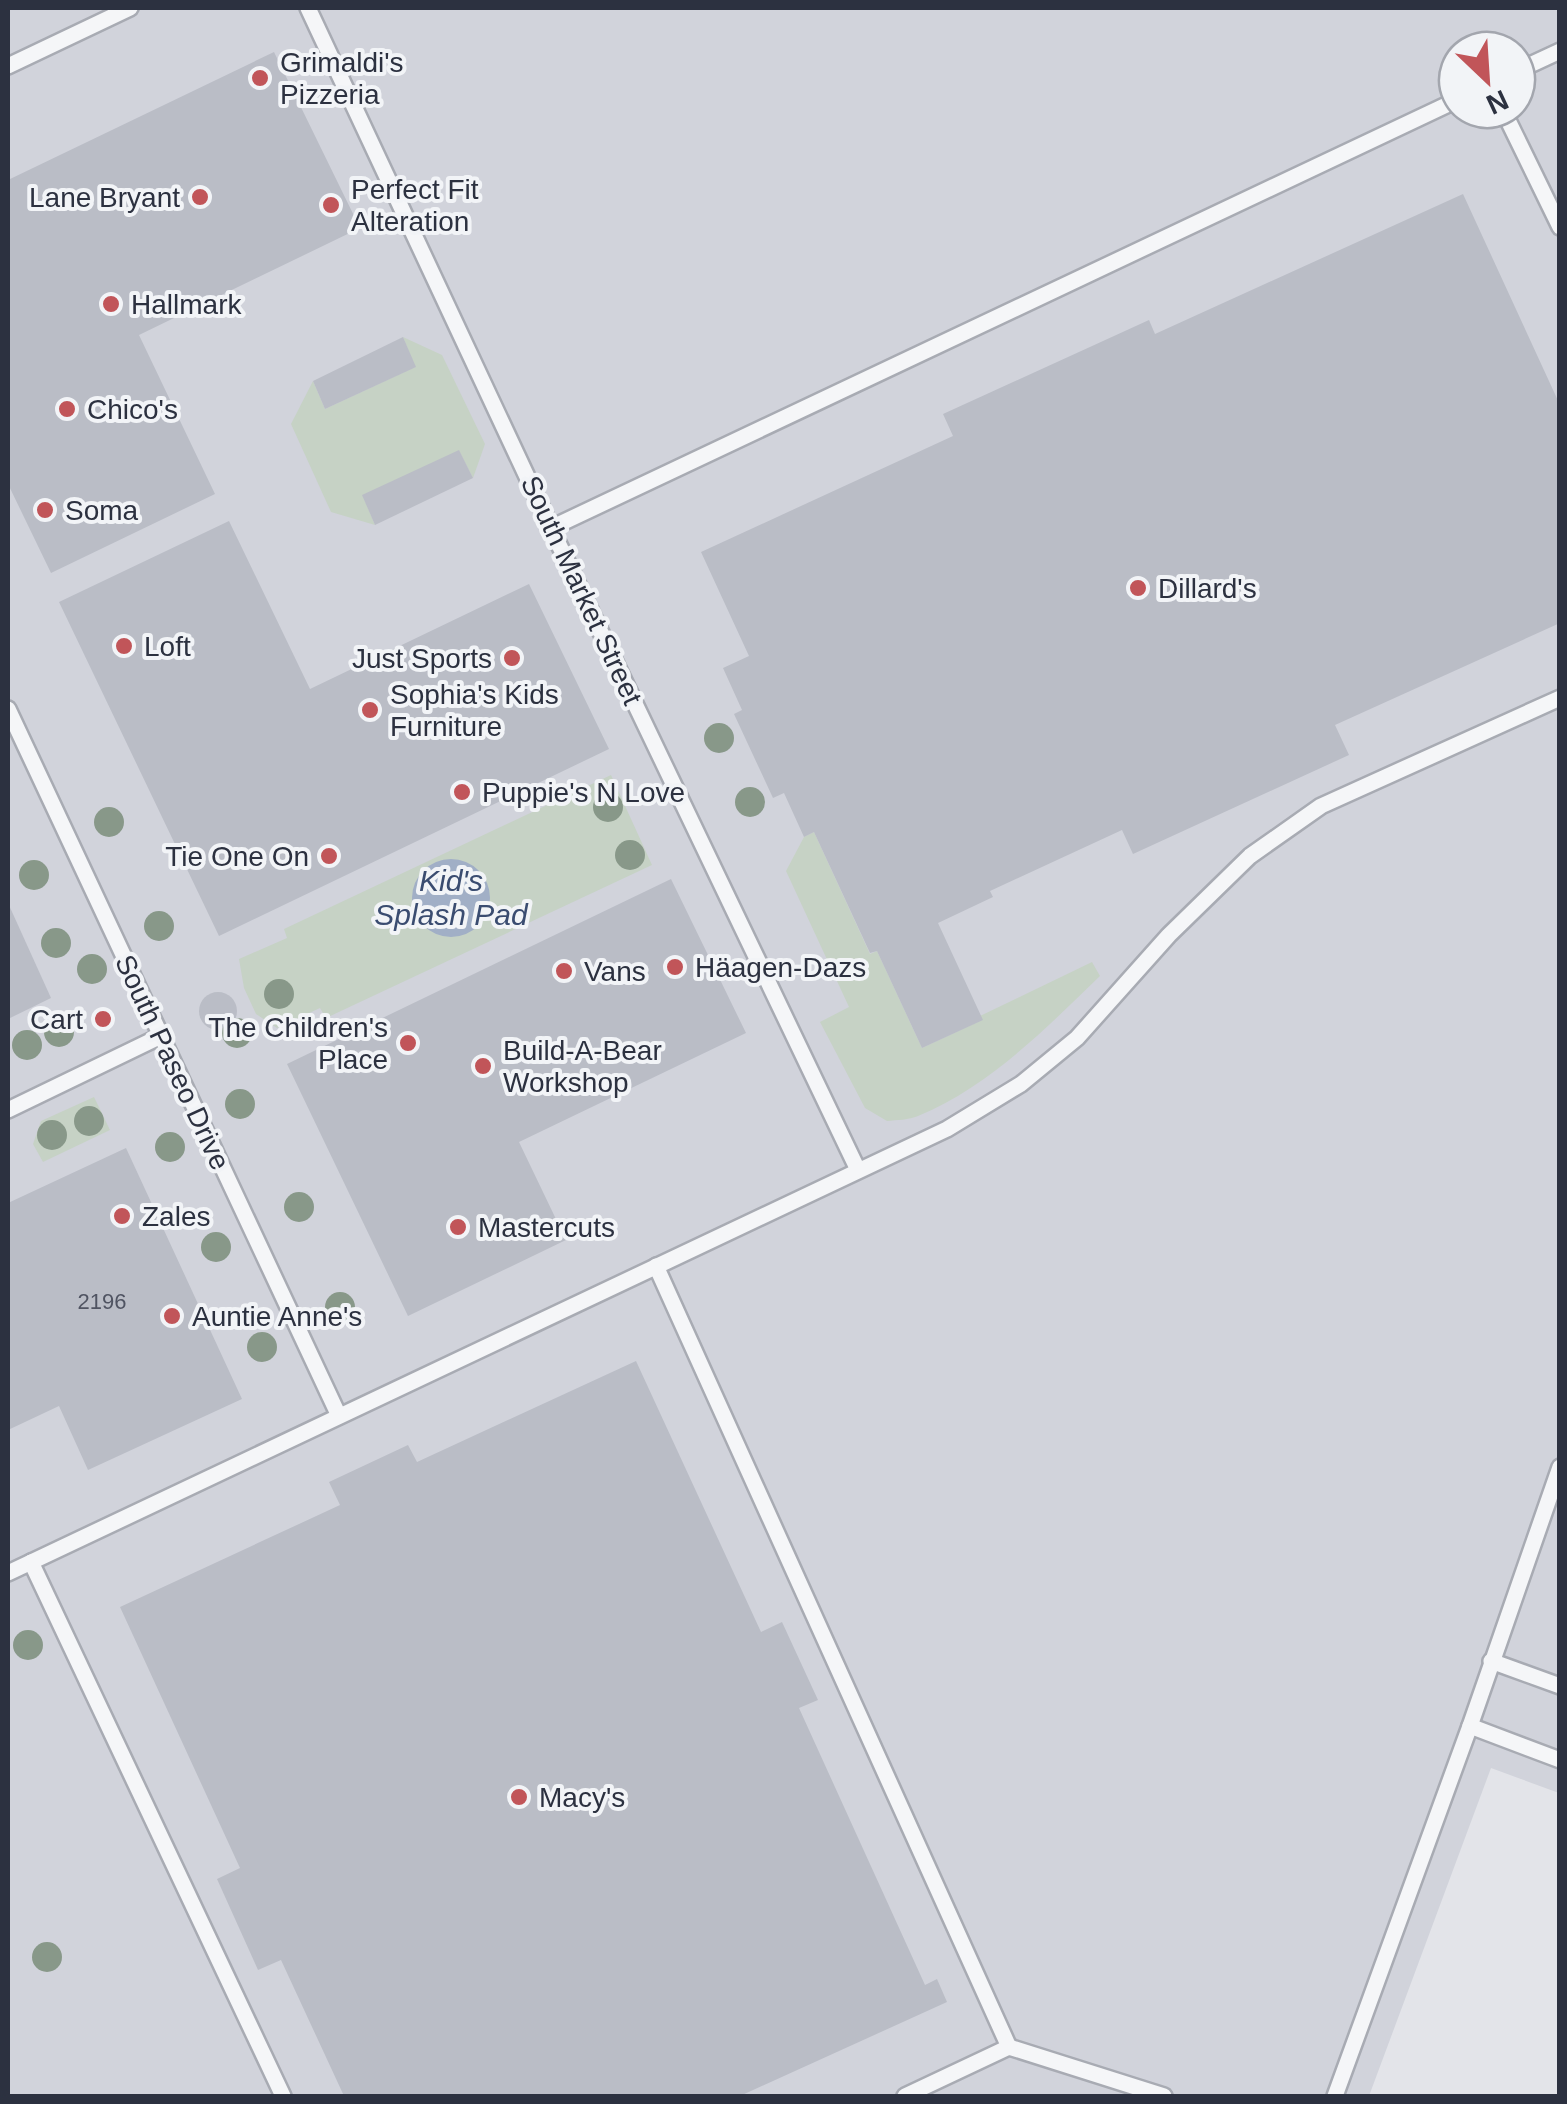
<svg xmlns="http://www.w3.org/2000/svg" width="1567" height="2104" font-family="Arial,sans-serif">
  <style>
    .built { fill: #d1d3db; fill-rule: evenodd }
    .green { fill: #c6d2c5 }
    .water { fill: #a1afc6 }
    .building { fill: #babdc6 }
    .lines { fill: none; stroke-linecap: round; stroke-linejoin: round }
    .service-casing { stroke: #a8abb3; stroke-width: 20 }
    .service { stroke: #f5f6f8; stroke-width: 15 }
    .tree { fill: #889889 }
    .poi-dot { fill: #c15559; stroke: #f2f4f7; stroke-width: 4 }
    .labels { text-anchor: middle; stroke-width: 8; stroke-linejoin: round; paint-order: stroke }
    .number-label { font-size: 22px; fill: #505462 }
    .poi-label { font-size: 28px; fill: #2c3140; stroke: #f2f4f7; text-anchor: start }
    .street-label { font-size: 28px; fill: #2c3140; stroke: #f2f4f7 }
    .water-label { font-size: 30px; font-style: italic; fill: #3a4c70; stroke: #f2f4f7 }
  </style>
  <rect width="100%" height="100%" fill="#e3e4e9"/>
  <path class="built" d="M8,8H1559V1793L1491,1768L1369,2096H8ZM1457,50H1517V110H1457Z"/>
  <g class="green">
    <path d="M403,337L442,355L485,444L473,478L459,451L363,496L375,525L331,512L291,424L313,381L325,409L415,367Z"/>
    <path d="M611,775L652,865L326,1018L320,1008L277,1028L256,1014L244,988L239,959L287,938L284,929Z"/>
    <path d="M814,832L870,954L877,951L922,1048L982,1020L980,1016L1092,962L1100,976C1045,1029 990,1086 918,1116C909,1120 897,1120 887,1121L865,1108L820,1022L849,1007L786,871L804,837Z"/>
    <path d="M94,1097L110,1130L43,1162L33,1144L41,1121Z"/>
  </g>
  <circle class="water" cx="451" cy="898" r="39"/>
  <g class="building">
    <path d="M274,52L360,228L139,335L215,494L51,573L8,484V180Z"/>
    <path d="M1463,194L1560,405V623L1335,725L1349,755L1133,854L1122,830L990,891L993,897L938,923L983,1020L922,1048L877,951L870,953L814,832L804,837L784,793L773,798L734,714L742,710L723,668L749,656L701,552L953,436L943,414L1149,320L1155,334Z"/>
    <path d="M403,337L416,367L325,409L313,381Z"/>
    <path d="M459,450L473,478L375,525L362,495Z"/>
    <path d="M229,521L310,689L529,584L609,749L219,936L59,602Z"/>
    <path d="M671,879L746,1033L519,1142L566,1240L408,1316L287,1064Z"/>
    <path d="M8,903L51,998L8,1019Z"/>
    <circle cx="218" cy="1011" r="19"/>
    <path d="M126,1148L242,1399L88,1470L59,1406L8,1430V1203Z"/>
    <path d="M636,1361L761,1632L782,1622L818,1700L799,1708L925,1985L937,1979L947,2002L740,2096H344L281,1960L258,1970L217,1879L240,1868L120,1607L340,1505L329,1482L408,1445L417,1462Z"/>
  </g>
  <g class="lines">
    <defs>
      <g id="service">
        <path d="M308,8L551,528L858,1170"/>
        <path d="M8,66L130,8"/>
        <path d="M1517,71L1560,51"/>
        <path d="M1503,110L1560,227"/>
        <path d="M551,528L1457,100"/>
        <path d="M8,709L339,1416"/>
        <path d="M8,1110L161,1036"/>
        <path d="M656,1266L1009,2047"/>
        <path d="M31,1562L283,2096"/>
        <path d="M8,1573L947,1129L1021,1084L1077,1038L1169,935L1250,856L1321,806L1560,698"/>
        <path d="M1491,1661L1560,1686"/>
        <path d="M1470,1726L1560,1760"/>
        <path d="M905,2096L1009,2047L1164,2096"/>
        <path d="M1335,2096L1470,1726L1560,1467"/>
      </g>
    </defs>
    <use href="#service" class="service-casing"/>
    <use href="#service" class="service"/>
  </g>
  <g class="tree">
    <circle cx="719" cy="738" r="15"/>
    <circle cx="750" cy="802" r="15"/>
    <circle cx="608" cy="807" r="15"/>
    <circle cx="109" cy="822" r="15"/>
    <circle cx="630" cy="855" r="15"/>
    <circle cx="34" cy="875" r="15"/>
    <circle cx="159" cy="926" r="15"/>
    <circle cx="56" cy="943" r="15"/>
    <circle cx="92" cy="969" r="15"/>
    <circle cx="279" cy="994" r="15"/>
    <circle cx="59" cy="1032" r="15"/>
    <circle cx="237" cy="1033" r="15"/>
    <circle cx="27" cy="1045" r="15"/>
    <circle cx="240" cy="1104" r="15"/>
    <circle cx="89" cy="1121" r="15"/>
    <circle cx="52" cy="1135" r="15"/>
    <circle cx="170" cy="1147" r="15"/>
    <circle cx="299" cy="1207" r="15"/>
    <circle cx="216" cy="1247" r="15"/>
    <circle cx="340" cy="1307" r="15"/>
    <circle cx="262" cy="1347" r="15"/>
    <circle cx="28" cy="1645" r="15"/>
    <circle cx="47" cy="1957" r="15"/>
  </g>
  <g class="poi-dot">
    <circle cx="260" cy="78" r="10"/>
    <circle cx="200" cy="197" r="10"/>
    <circle cx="331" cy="205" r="10"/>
    <circle cx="111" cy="304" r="10"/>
    <circle cx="67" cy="409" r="10"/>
    <circle cx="45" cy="510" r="10"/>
    <circle cx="1138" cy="588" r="10"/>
    <circle cx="124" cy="646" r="10"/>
    <circle cx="512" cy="658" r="10"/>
    <circle cx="370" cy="710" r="10"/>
    <circle cx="462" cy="792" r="10"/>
    <circle cx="329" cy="856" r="10"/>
    <circle cx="675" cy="967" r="10"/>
    <circle cx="564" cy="971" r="10"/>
    <circle cx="103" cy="1019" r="10"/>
    <circle cx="408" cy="1043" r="10"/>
    <circle cx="483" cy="1066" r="10"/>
    <circle cx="122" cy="1216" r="10"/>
    <circle cx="458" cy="1227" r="10"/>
    <circle cx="172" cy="1316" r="10"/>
    <circle cx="519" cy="1797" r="10"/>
  </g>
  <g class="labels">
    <g class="number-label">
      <text x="102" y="1309">2196</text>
    </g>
    <g class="poi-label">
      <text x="280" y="72">Grimaldi's<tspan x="280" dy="32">Pizzeria</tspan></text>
      <text x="351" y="199">Perfect Fit<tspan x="351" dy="32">Alteration</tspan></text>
      <text x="180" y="207" text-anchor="end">Lane Bryant</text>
      <text x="131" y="314">Hallmark</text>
      <text x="87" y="419">Chico's</text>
      <text x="65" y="520">Soma</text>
      <text x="1158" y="598">Dillard's</text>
      <text x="144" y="656">Loft</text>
      <text x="492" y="668" text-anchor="end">Just Sports</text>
      <text x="390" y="704">Sophia's Kids<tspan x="390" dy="32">Furniture</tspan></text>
      <text x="482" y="802">Puppie's N Love</text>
      <text x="309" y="866" text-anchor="end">Tie One On</text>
      <text x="695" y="977">Häagen-Dazs</text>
      <text x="584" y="981">Vans</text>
      <text x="83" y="1029" text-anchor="end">Cart</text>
      <text x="388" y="1037" text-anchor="end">The Children's<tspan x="388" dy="32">Place</tspan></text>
      <text x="503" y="1060">Build-A-Bear<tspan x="503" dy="32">Workshop</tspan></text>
      <text x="142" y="1226">Zales</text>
      <text x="478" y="1237">Mastercuts</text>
      <text x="192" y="1326">Auntie Anne's</text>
      <text x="539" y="1807">Macy's</text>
    </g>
    <g class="street-label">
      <text transform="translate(582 590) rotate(65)" y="10">South Market Street</text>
      <text transform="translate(173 1062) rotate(65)" y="10">South Paseo Drive</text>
    </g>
    <g class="water-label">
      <text x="451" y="891">Kid's<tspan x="451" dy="34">Splash Pad</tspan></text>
    </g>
  </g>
  <rect width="1567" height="2104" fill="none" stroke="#2c3140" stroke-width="20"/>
  <g transform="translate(1487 80) rotate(155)"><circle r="48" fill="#f2f4f7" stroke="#a3a6ae" stroke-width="2.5"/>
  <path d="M0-8L18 38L0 25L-18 38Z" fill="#c15559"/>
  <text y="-15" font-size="28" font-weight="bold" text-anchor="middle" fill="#2c3140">N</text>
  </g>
</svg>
